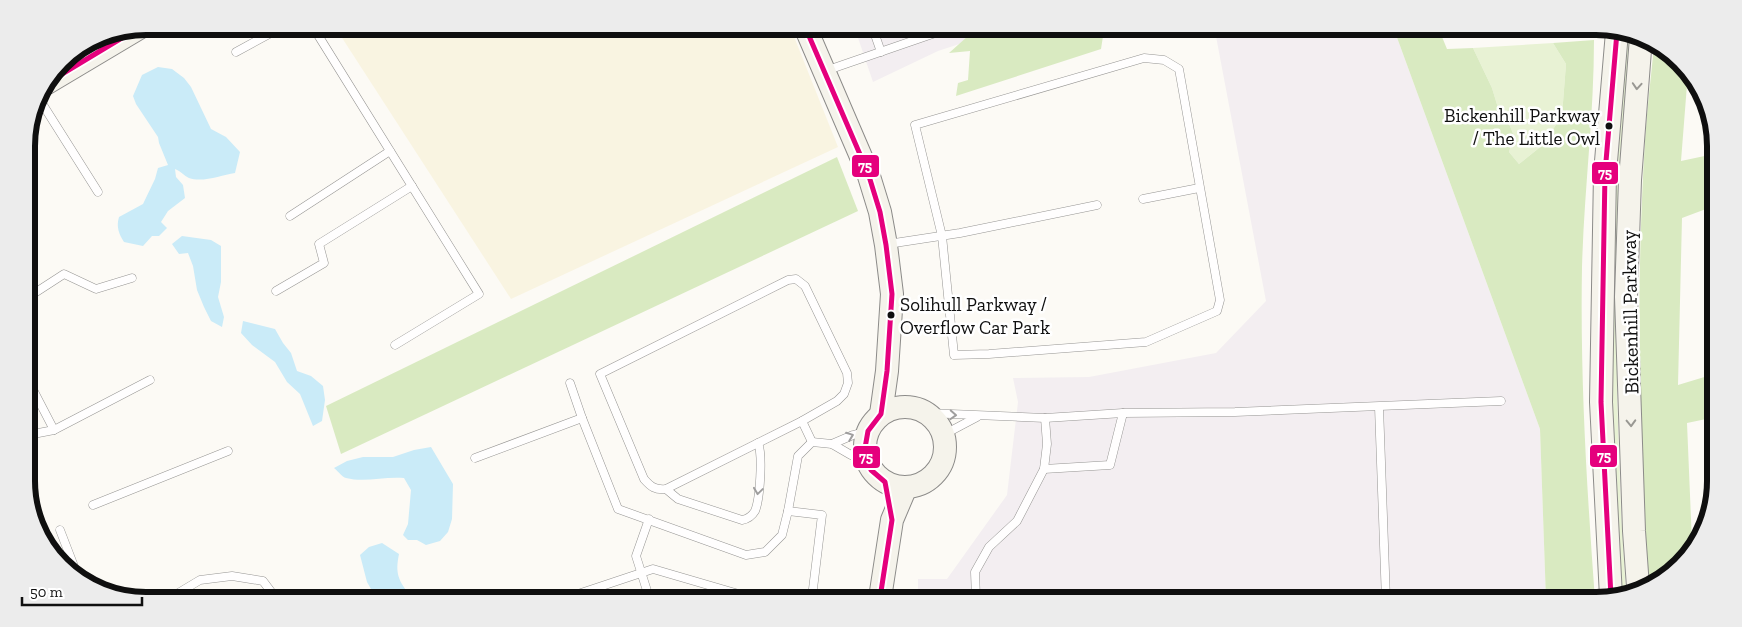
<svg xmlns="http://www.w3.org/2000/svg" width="1742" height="627" font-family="'Zilla Slab',serif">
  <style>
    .industrial { fill: #f3eef1 }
    .farmland { fill: #f9f4e1 }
    .green { fill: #e8f2d4 }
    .forest { fill: #d9eac1 }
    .water { fill: #caebf8 }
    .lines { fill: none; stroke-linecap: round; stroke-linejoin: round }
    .lane-casing { stroke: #969593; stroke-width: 9 }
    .secondary-casing { stroke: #8c8b89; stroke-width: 24 }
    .lane { stroke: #fffefe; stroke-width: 8 }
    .secondary { stroke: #f5f3eb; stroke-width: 22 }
    .bus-1-casing { stroke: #fff; stroke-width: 9 }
    .bus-1 { stroke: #e5007d; stroke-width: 5 }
    .oneway { stroke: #999893 }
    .oneway2 { stroke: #9f9e9e }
    .bus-dot { fill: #0f0f0f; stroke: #fff; stroke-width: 2 }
    .labels { text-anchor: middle; stroke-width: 5; stroke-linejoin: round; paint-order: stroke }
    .bus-label { font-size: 19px; fill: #0f0f0f; stroke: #fff; text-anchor: end }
    .street-label { font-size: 20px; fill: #0f0f0f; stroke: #fff }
    .rim { fill: none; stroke: #0f0f0f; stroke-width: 6 }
    .line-badge { stroke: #fff; stroke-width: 2 }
    .badge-label { font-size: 14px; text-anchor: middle; font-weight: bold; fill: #fff }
  </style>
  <rect width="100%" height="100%" fill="#fcfaf5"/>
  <g class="industrial">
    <path d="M855,29L1002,30L938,51L873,82Z"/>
    <path d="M1215,31L1395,32L1540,429L1546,600L918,598V579H947L1007,495L1018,402L1013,378L1089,377L1216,353L1266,301Z"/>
  </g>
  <path class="farmland" d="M335,27L791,29L838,147L511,299Z"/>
  <g class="green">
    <path d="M1626,33H1633L1617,276V394L1621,512L1626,592L1619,594C1613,471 1608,348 1612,225C1614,161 1622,96 1626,33Z"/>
    <path d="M1553,43L1566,64L1562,115L1544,144L1519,164L1509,152L1514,136L1510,126L1499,111L1492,88L1473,48Z"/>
  </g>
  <g class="forest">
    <path d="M999,30H1104L1101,49L956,96L958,83L968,80L970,51L949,53L968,36L997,32Z"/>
    <path d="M1395,32H1440L1447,49L1473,48L1492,88L1499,111L1510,126L1514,136L1509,152L1519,164L1544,144L1562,115L1566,64L1553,43L1594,40C1594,116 1584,192 1582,267C1580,379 1587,490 1595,600H1546L1540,429Z"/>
    <path d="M1654,46L1686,67L1688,72L1681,161L1714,154V206L1682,218L1678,385L1711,375V418L1687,423L1692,543L1669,576L1648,584C1638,436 1636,288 1645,140C1647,109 1651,77 1654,46Z"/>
    <path d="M837,157L858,211L341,454L326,406Z"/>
  </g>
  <g class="water">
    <path d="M158,67L172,69L184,78L191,87L211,129L226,137L240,152L235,173C221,175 203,183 189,178C184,176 181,171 175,169L176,177L183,185L185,198L168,211L161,222L167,228L159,236H152L143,246L124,242C119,234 116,227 119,217L143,204L155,179L158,168L168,165L159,143L158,137L136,104L133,96L142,75Z"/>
    <path d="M182,236L211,240L221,246V282L218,297L224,317L222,327L211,321L204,307L197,290L193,266L188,253L179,254L172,244Z"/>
    <path d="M243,321L275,329L283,343L291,353L297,371L311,376L323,386L325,400L322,421L313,426L300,394L287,382L275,362L252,345L241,333Z"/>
    <path d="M431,447L453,484L452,519L448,532L440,541L426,545L417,540H408L403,535L408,524L411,490L404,478C385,476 365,483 346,478C342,477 338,471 334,468L347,461L363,457H393L414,450Z"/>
    <path d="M382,543L399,554C395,573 398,581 411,596H375L367,582L360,555L369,547Z"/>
  </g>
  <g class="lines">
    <defs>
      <g id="lane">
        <path d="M313,27L479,294L395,345"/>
        <path d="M873,29L881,52"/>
        <path d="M236,52L282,27"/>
        <path d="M1144,58L1164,60L1179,69L1220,300L1217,311L1146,342L989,354L954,355L942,236L915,125Z"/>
        <path d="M825,71L944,30"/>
        <path d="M38,97L98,192"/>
        <path d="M1143,199L1199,188"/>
        <path d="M290,216L390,151"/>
        <path d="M888,244L960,233L1097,205"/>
        <path d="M796,279L805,286L847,373L848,383L844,394L837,401L802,421L666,489C655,490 651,487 644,479L600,374L788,280Z"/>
        <path d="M276,291L324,263L319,244L412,186"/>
        <path d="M27,298L64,274L96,289L132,278"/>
        <path d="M28,380L54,430"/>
        <path d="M570,383L582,418L618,509L746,555L765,552L782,535L788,511L798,456L812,442L832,444L851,455L867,461"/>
        <path d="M1379,407L1386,600"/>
        <path d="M927,413L1045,418L1123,413L1235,412L1501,401"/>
        <path d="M802,421L812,442"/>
        <path d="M28,435L54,430L150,380"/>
        <path d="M943,435L977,417"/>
        <path d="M832,444L853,435L868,431"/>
        <path d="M475,458L582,418"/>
        <path d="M1044,469L1110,465L1123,413"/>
        <path d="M666,489L678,499L742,520C748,519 752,516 755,511C760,499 763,455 758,443"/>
        <path d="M93,505L228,451"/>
        <path d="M788,511L822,515L812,597"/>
        <path d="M649,519L636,556L649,597"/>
        <path d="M60,530L77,574"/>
        <path d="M175,595L200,580L232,576L263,581L272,593V595"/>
        <path d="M572,596L653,569L749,597"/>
        <path d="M976,598L975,572L989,547L1017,521L1044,469L1047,444L1045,418"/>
      </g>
      <g id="secondary">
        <path d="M806,29L868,173L880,212L886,245L892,294L887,371L881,414"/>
        <path d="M47,83L141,27"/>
        <circle cx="905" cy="447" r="40"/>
        <path d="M1638,587L1634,531L1626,297L1630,180L1641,37"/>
        <path d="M1611,597L1601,402L1605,173L1617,32"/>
        <path d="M880,598L892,520L906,487"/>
      </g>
    </defs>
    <use href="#lane" class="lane-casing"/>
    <use href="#secondary" class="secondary-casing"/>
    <use href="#lane" class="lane"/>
    <use href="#secondary" class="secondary"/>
    <defs>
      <g id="bus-1">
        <path d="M806,29L868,173L880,212L886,245L892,294L887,371L881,414L868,431L865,448L867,461L871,470L885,482L892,520L880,598"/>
        <path d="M47,83L140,27"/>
        <path d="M1611,597L1601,402L1605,173L1617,32"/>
      </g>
    </defs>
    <use href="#bus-1" class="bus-1-casing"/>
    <use href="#bus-1" class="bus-1"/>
  </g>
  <defs><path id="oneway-chevron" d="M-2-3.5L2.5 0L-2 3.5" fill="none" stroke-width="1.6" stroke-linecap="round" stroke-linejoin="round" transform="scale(1.25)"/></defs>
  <g class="oneway">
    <use href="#oneway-chevron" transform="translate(1637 86) rotate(94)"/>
    <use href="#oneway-chevron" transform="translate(1631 423) rotate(88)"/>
  </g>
  <g class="oneway2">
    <use href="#oneway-chevron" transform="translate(953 415) rotate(3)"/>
    <use href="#oneway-chevron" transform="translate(850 436) rotate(-21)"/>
    <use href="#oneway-chevron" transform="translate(758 491) rotate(98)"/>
  </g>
  <g class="bus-dot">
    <circle cx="1609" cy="126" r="4.5"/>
    <circle cx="891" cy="315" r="4.5"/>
  </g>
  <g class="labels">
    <g class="bus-label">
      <text x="1600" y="122">Bickenhill Parkway<tspan x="1600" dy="23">/ The Little Owl</tspan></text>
      <text x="900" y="311" text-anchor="start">Solihull Parkway /<tspan x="900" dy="23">Overflow Car Park</tspan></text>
    </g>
    <g class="street-label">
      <text transform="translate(1630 312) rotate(-91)" y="7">Bickenhill Parkway</text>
    </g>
  </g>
  <path d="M0 0H1742V627H0ZM146 35H1596A111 111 0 0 1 1707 146V481A111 111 0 0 1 1596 592H146A111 111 0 0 1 35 481V146A111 111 0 0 1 146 35Z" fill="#ececec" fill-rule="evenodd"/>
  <path class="rim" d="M146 35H1596A111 111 0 0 1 1707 146V481A111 111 0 0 1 1596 592H146A111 111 0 0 1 35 481V146A111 111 0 0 1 146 35Z"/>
  <g class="line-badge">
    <rect x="851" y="154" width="29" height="24" rx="5" fill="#e5007d"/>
    <rect x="1591" y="161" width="28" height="24" rx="5" fill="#e5007d"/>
    <rect x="1589" y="444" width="29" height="24" rx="5" fill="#e5007d"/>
    <rect x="852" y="445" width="29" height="24" rx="5" fill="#e5007d"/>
  </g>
  <g class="badge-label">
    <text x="865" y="171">75</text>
    <text x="1605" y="178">75</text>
    <text x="1604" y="461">75</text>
    <text x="866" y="462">75</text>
  </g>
  <path d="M22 597v8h120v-8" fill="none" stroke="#0f0f0f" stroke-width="2.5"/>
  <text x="30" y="597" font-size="15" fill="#0f0f0f" stroke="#ffffff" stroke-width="4" paint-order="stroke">50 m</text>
</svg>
